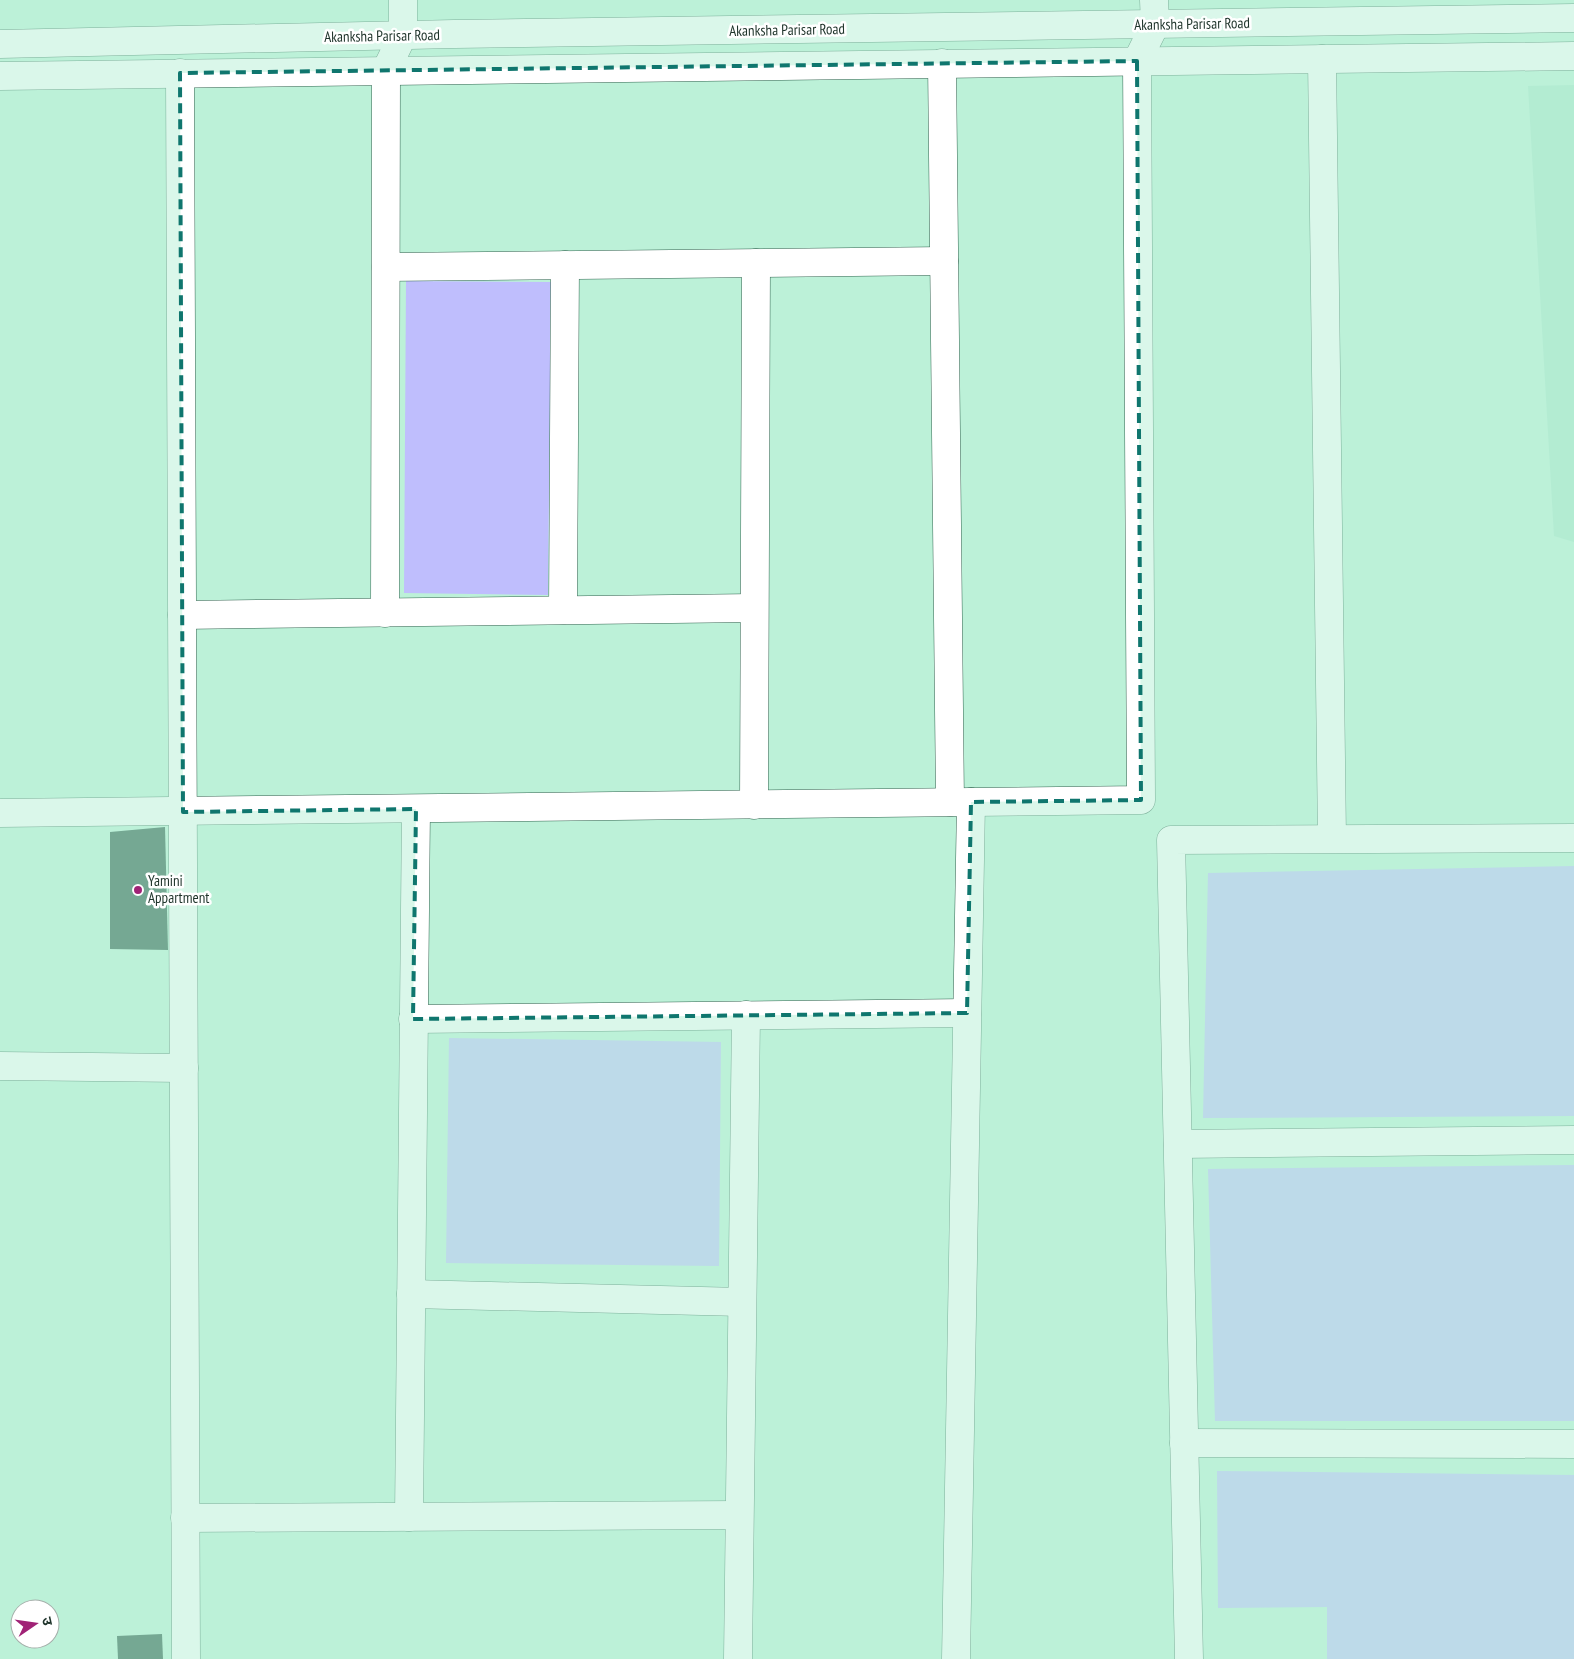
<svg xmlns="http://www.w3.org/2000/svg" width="1574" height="1659" font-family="'PT Sans Narrow','Noto Sans Devanagari',sans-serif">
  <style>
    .built { fill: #a9e6cb }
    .green { fill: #bfbefd }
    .building { fill: #1f513e }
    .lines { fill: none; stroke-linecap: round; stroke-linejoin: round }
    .minor-casing { stroke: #346551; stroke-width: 29 }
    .minor { stroke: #fff; stroke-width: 28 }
    .marked { fill: none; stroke: #0f766e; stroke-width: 4; stroke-dasharray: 10 6; stroke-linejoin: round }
    .poi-dot { fill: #a02276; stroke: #fff; stroke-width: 2 }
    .labels { text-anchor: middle; stroke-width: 5; stroke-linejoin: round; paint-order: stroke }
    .street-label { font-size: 15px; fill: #1f342b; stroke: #fff }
    .poi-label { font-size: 15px; fill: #1f342b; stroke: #fff; text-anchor: start }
  </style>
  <rect width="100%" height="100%" fill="#bcf1d8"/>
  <path class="built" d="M1574,85V542L1554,536L1528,86Z"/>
  <g class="green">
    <path d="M406,281L551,282L548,595L404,593Z"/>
    <path d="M1574,866V1116L1203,1118L1208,873Z"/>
    <path d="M449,1038L721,1042L719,1266L446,1263Z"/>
    <path d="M1574,1165V1421H1215L1208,1169Z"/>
    <path d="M1217,1471L1574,1475V1659H1327V1607L1218,1608Z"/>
  </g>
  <g class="building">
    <path d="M165,827L168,950L110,949V832Z"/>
    <path d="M162,1634L163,1659H118L117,1636Z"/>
  </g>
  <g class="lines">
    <defs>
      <g id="minor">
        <path d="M0,44L454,34L1574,18"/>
        <path d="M1322,59L1332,838"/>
        <path d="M942,63L950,802"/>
        <path d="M180,73L186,1659"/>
        <path d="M0,76L1574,56"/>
        <path d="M386,267L944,261"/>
        <path d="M563,610L565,265"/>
        <path d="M385,613L386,70L403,35V0"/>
        <path d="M182,615L754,608"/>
        <path d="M754,805L756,263"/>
        <path d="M0,813L1141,800L1137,61L1155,25L1154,0"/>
        <path d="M413,1019L967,1013"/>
        <path d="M0,1066L184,1068"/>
        <path d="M1178,1144L1574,1140"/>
        <path d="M411,1294L742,1302"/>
        <path d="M1184,1443L1574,1444"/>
        <path d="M409,1517L416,809"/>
        <path d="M185,1518L739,1515"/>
        <path d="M738,1659L746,1015"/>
        <path d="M956,1659L971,802"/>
        <path d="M1189,1659L1171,840L1574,838"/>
      </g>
    </defs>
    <use href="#minor" class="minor-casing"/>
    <use href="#minor" class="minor"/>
  </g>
  <path d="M0 0H1574V1659H0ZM1137,61L1141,800L971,802L967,1013L413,1019L416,809L183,812L180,73Z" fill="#bcf1d8" fill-opacity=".55" fill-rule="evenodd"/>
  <path class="marked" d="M1137,61L1141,800L971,802L967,1013L413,1019L416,809L183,812L180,73Z"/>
  <circle class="poi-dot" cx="138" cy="890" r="5"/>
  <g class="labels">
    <g class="street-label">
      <text transform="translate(1192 24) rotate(-1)" y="5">Akanksha Parisar Road</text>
      <text transform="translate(787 30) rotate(-1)" y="5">Akanksha Parisar Road</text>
      <text transform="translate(382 36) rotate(-1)" y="5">Akanksha Parisar Road</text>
    </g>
    <g class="poi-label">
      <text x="148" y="886">Yamini<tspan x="148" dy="17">Appartment</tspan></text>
    </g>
  </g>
  <g transform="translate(35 1624) rotate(77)"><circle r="24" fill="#ffffff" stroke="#a5aeaa"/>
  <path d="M0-4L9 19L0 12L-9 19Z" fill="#a02276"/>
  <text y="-8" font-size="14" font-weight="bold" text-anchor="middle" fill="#1f342b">उ</text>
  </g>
</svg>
